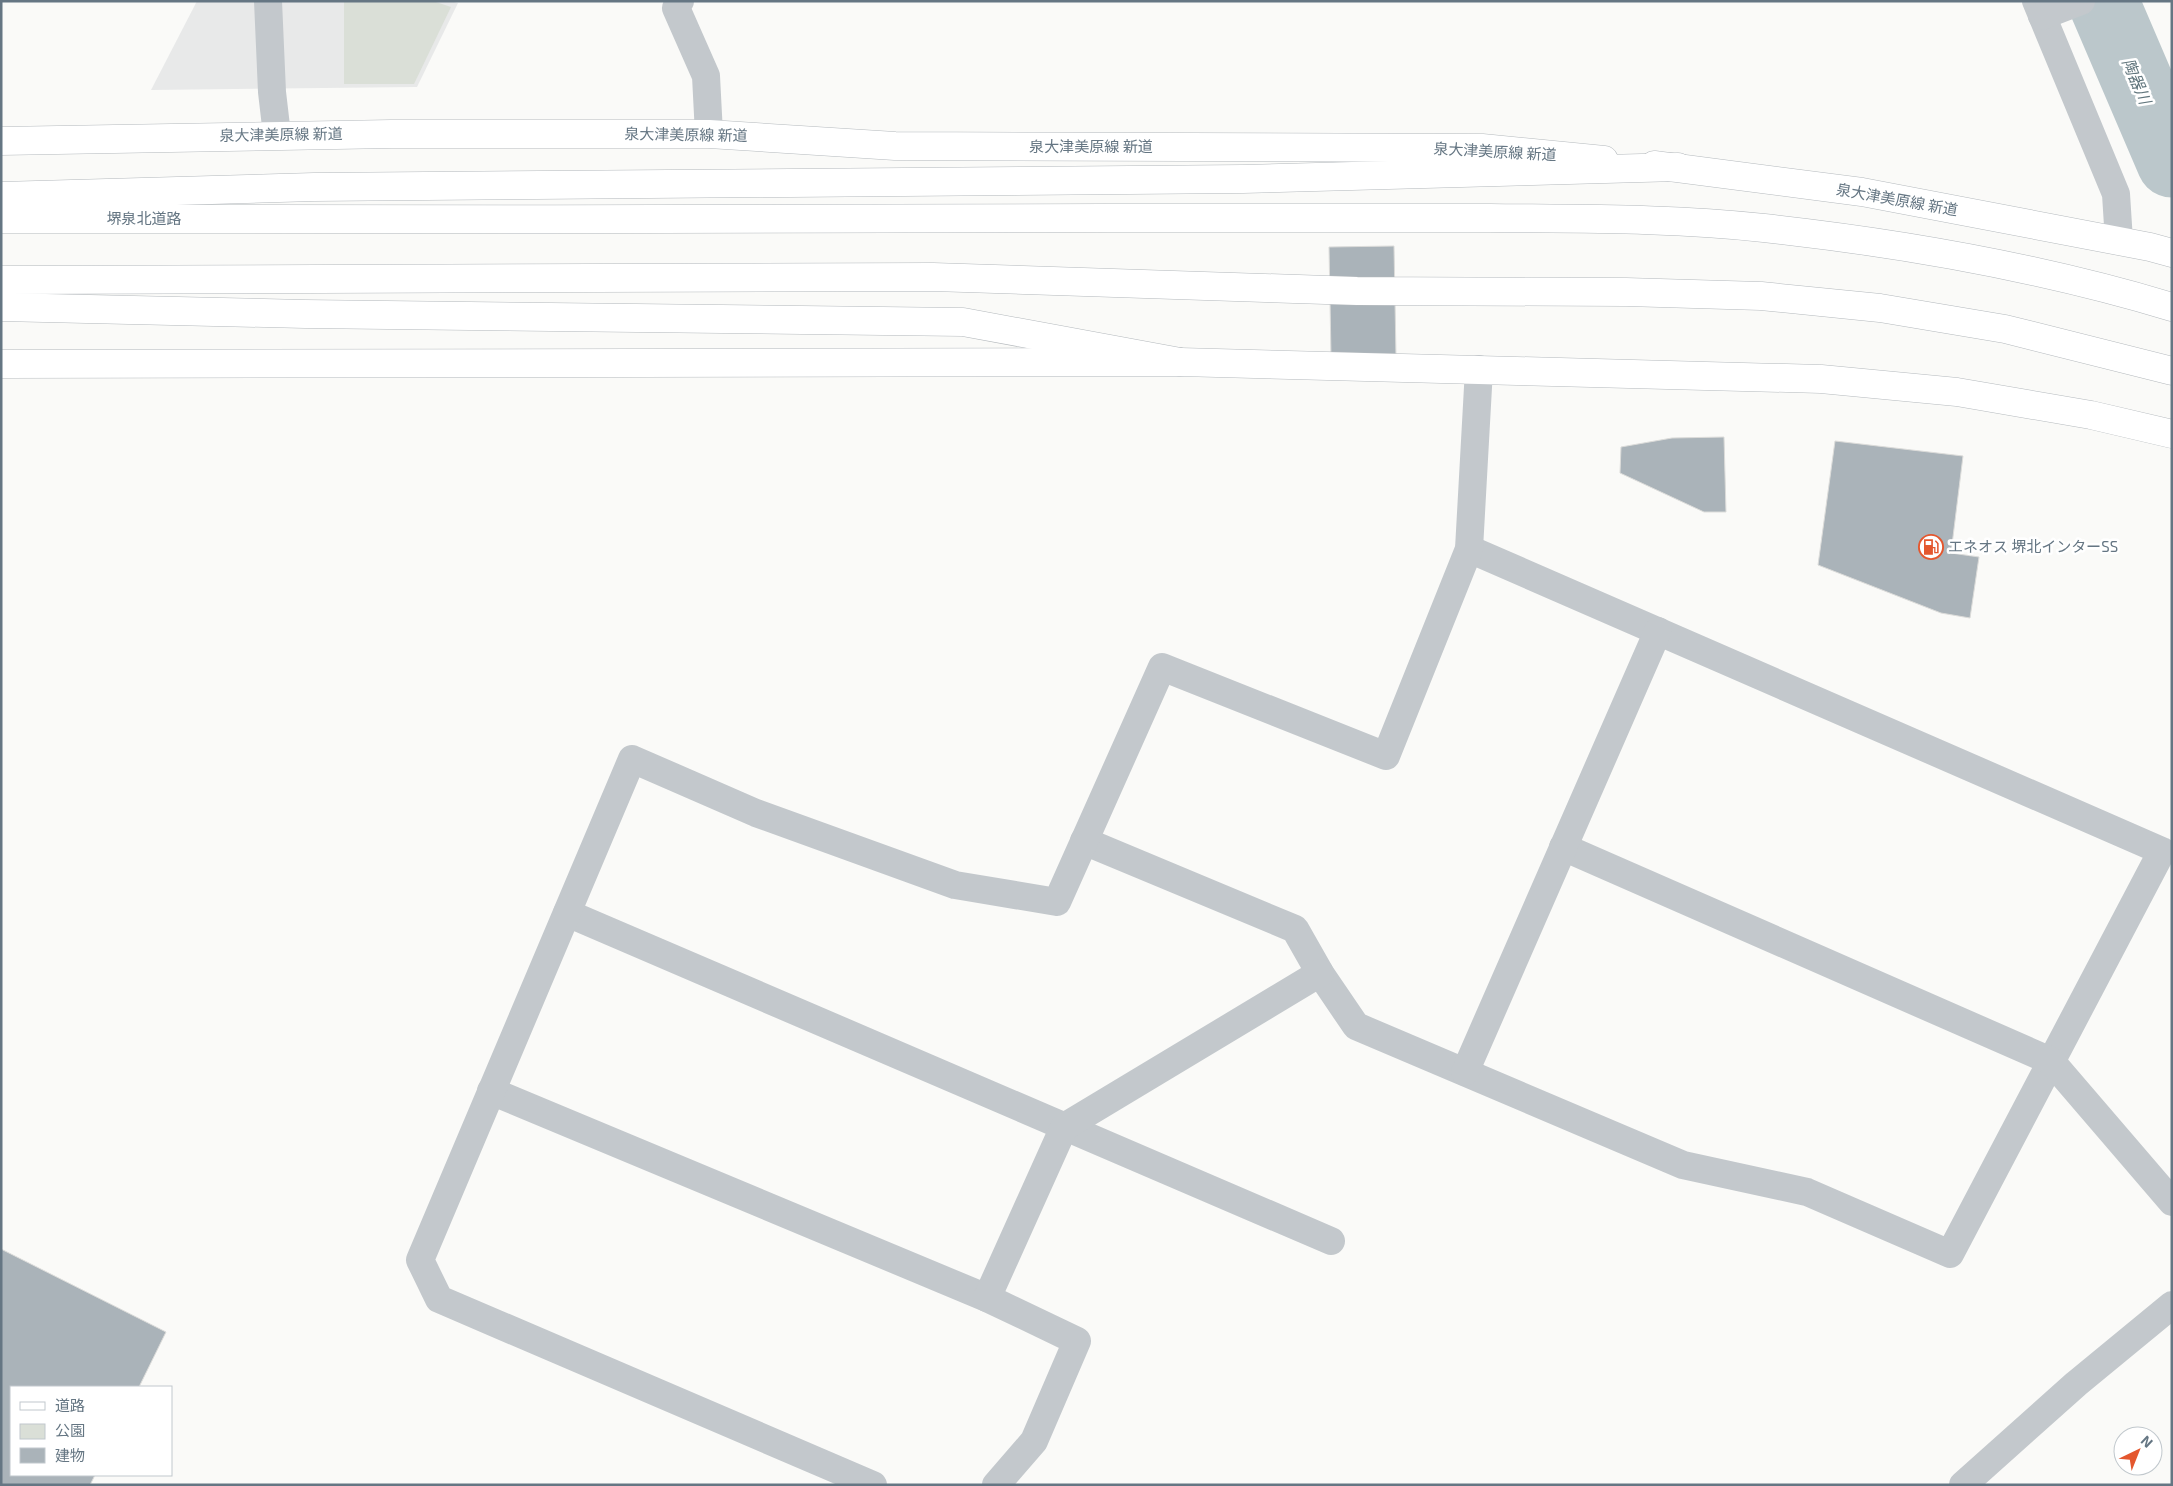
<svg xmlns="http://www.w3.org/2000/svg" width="2173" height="1486" font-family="'Exo 2','Noto Sans JP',sans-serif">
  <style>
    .built { fill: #e8e9e9 }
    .green { fill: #dadfd7 }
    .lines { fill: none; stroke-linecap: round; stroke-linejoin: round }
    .river { stroke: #bbc7cb; stroke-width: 71 }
    .building { fill: #aab3b9; stroke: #dcdcda }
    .major-casing { stroke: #b5babe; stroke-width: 29 }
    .highway-casing { stroke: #b4b9bd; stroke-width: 29 }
    .minor { stroke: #c3c8cc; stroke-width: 28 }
    .major { stroke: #fff; stroke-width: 28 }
    .highway { stroke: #fff; stroke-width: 28 }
    .labels { text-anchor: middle; stroke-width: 5; stroke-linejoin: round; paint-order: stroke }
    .street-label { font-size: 15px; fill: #657683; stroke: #fff }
    .poi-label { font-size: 15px; fill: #657683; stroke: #fff; text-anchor: start }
    .water-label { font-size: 16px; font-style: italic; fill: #60757c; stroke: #fff }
  </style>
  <rect width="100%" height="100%" fill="#fafaf8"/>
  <path class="built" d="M197,1H450L458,3L417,87L151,90Z"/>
  <path class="green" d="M344,1H433L451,7L414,84H344Z"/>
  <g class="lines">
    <path class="river" d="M2103,1L2172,162"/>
  </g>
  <g class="building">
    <path d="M1394,246L1396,356H1331L1329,247Z"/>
    <path d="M1724,437L1726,512H1704L1620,473L1621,447L1672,438Z"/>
    <path d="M1835,441L1963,456L1951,553L1979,557L1970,618L1941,613L1818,565Z"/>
    <path d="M1,1249L166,1332L139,1387H11V1475H95L90,1485H1Z"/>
  </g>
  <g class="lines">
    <defs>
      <g id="major">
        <path d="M1,141L391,134H709L895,146L1482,148L1604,160"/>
        <path d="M1654,165L1862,192L2150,247L2172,253"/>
        <path d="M1,364L1180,362L1821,379L1957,392L2091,415L2172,434"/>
      </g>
      <g id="highway">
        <path d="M1,196L314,187L1243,179L1678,167"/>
        <path d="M1,219C370,220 738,219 1107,218C1235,218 1363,217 1490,218C1581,219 1673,218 1764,228C1901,243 2039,267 2172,307"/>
        <path d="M1,280L933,277L1357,291L1626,292L1761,296L1880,308L2005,329L2172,371"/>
        <path d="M1,307L305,314L963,322L1180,362"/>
      </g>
    </defs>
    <use href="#major" class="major-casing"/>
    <use href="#highway" class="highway-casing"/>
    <g class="minor">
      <path d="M268,1L272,92L277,135"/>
      <path d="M680,1L676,8L706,76L709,134"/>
      <path d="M2036,1L2116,194L2119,241"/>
      <path d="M2042,16L2081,1"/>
      <path d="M1084,841L1295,929L1320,973L1356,1026L1683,1165L1807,1192L1950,1254L2162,851L1469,549"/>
      <path d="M1563,847L2051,1061L2172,1202"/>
      <path d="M567,913L1331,1241"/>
      <path d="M1465,1072L1658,631"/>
      <path d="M491,1091L987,1298"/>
      <path d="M873,1485L439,1299L420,1260L632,759L756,813L955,885L1057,902L1162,667L1386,756L1469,549L1479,369"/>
      <path d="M996,1485L1034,1441L1077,1341L987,1298L1064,1127L1320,973"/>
      <path d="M1963,1485L2076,1384L2172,1305"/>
    </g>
    <use href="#major" class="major"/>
    <use href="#highway" class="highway"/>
  </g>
  <defs>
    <symbol id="fuel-ring" viewBox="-11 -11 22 22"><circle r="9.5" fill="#fff" stroke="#e4572e" stroke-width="1.5"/><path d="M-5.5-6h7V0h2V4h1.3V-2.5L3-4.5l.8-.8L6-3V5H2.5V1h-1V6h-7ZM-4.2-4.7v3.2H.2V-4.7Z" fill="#e4572e"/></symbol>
  </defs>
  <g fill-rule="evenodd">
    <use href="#fuel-ring" x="1917" y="533" width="28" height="28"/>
  </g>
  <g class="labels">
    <g class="street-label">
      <text transform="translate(281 135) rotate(-1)" y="5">泉大津美原線 新道</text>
      <text transform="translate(686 135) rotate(1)" y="5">泉大津美原線 新道</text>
      <text x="1091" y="152">泉大津美原線 新道</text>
      <text transform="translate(1495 152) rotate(3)" y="5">泉大津美原線 新道</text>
      <text transform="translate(1897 200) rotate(10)" y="5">泉大津美原線 新道</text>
      <text x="144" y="224">堺泉北道路</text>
    </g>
    <g class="poi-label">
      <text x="1948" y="552">エネオス 堺北インターSS</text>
    </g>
    <g class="water-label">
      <text transform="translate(2137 81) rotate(67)" y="6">陶器川</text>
    </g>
  </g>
  <rect width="2173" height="1486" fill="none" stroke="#657683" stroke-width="5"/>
  <rect x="10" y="1386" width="162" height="90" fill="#ffffff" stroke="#c1c8cd"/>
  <rect x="20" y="1402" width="25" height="8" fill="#ffffff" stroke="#c1c8cd"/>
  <text x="55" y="1411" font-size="15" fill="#657683">道路</text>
  <rect x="20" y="1424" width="25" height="15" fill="#dadfd7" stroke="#c1c8cd"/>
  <text x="55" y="1436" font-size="15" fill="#657683">公園</text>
  <rect x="20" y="1448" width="25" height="15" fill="#aab3b9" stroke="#c1c8cd"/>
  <text x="55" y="1461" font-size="15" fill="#657683">建物</text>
  <g transform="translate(2138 1451) rotate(43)"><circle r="24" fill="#ffffff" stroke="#c1c8cd"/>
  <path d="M0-4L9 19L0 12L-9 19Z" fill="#e4572e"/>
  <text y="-8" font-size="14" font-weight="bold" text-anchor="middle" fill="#657683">N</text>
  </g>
</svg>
